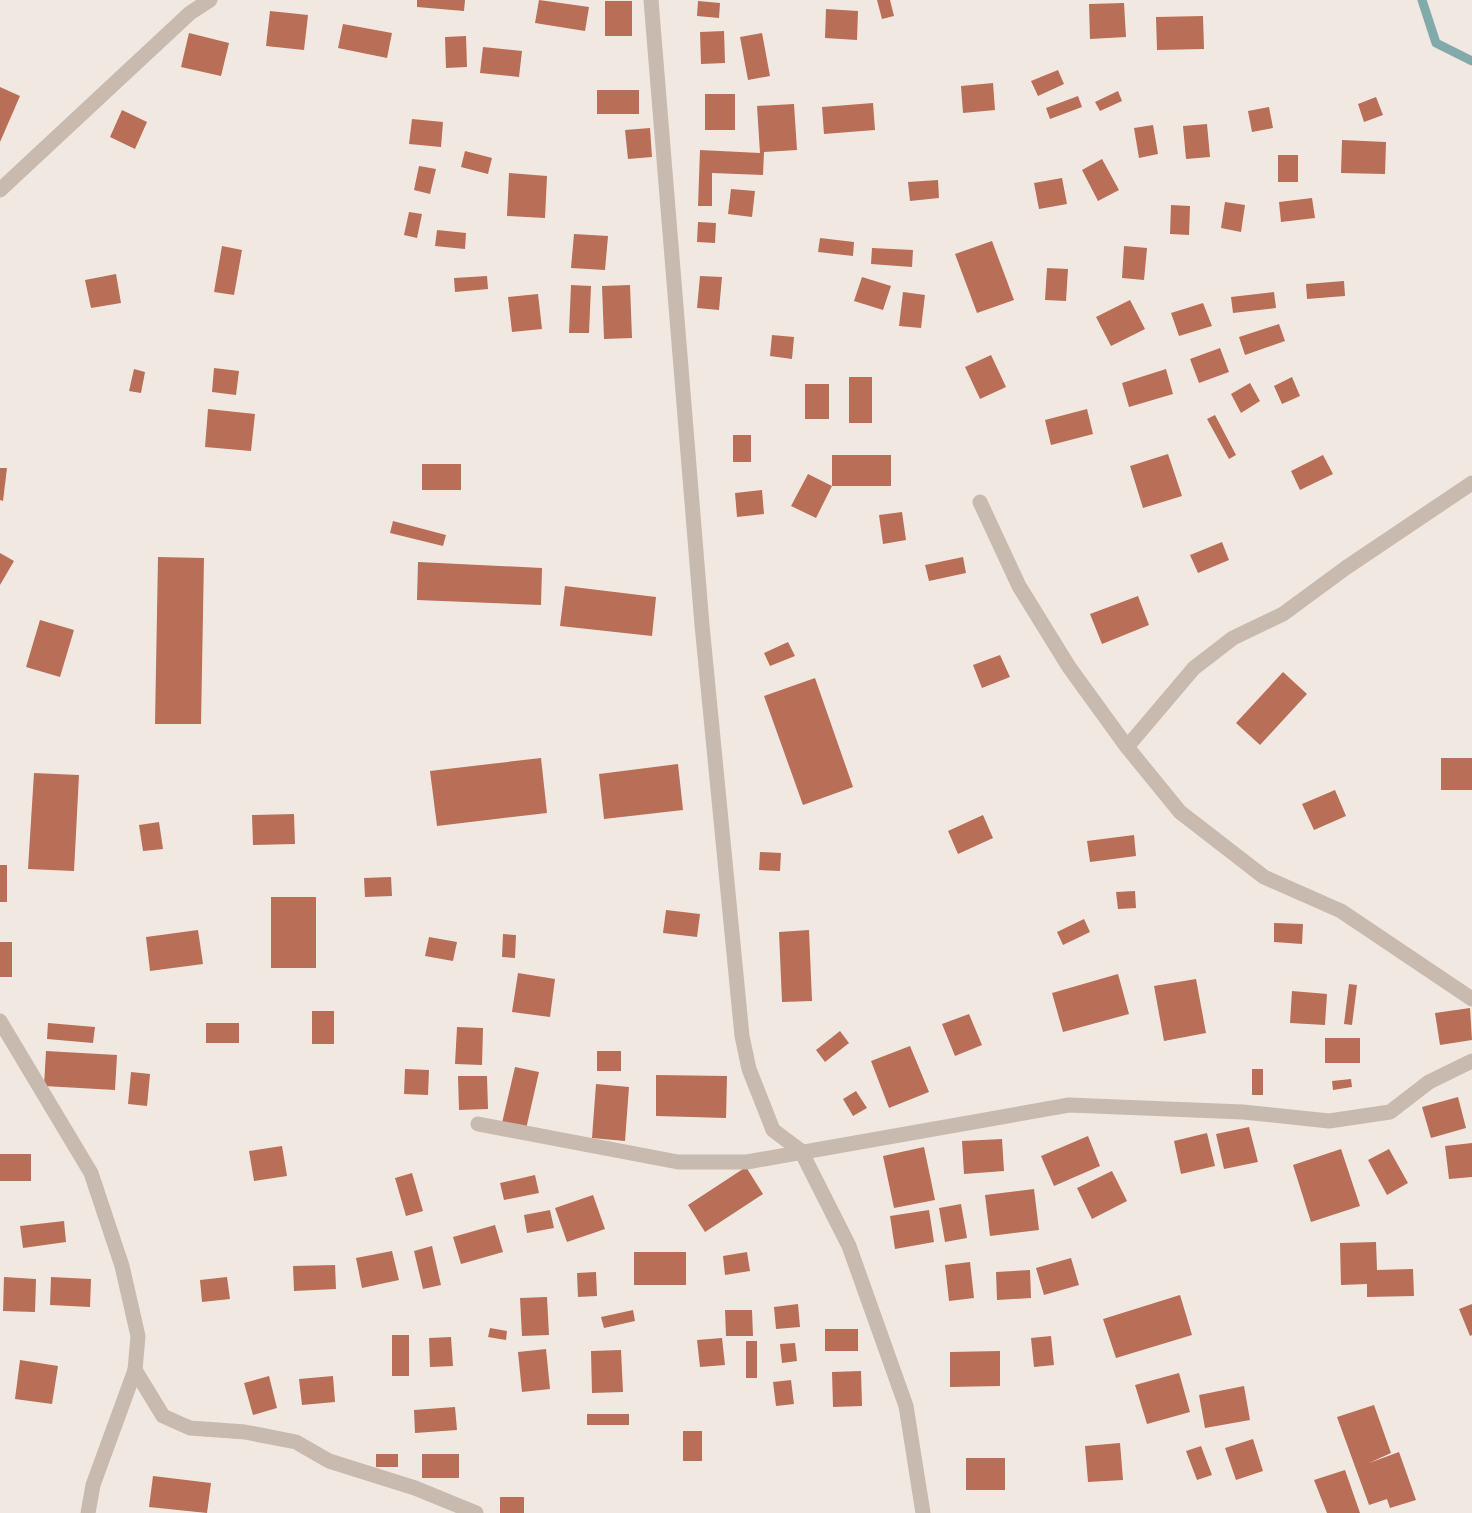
<svg xmlns="http://www.w3.org/2000/svg" width="1472" height="1513" font-family="'Noto Sans',sans-serif">
  <style>
    .lines { fill: none; stroke-linecap: round; stroke-linejoin: round }
    .stream { stroke: #83aaab; stroke-width: 9 }
    .building { fill: #b96e57 }
    .street { stroke: #c8baae; stroke-width: 15 }
  </style>
  <rect width="100%" height="100%" fill="#f1e9e1"/>
  <g class="lines">
    <path class="stream" d="M1422,0L1436,43L1472,61"/>
  </g>
  <g class="building">
    <path d="M417,0H465L464,11L417,7Z"/>
    <path d="M539,0L589,7L585,31L535,23Z"/>
    <path d="M877,0H890L894,16L882,19Z"/>
    <rect x="605" y="1" width="27" height="35"/>
    <path d="M698,1L720,3L719,18L697,16Z"/>
    <path d="M1124,3L1126,37L1090,39L1089,4Z"/>
    <path d="M826,9L858,11L857,40L825,38Z"/>
    <path d="M270,11L308,15L304,50L266,46Z"/>
    <path d="M1203,16L1204,49L1157,50L1156,17Z"/>
    <path d="M343,24L392,33L387,58L338,48Z"/>
    <path d="M724,31L725,63L701,64L700,32Z"/>
    <path d="M189,33L229,43L221,76L181,67Z"/>
    <path d="M762,33L770,76L748,80L740,37Z"/>
    <path d="M466,36L467,67L446,68L445,37Z"/>
    <path d="M483,47L522,51L519,77L480,73Z"/>
    <path d="M1058,70L1064,84L1038,96L1031,81Z"/>
    <path d="M993,83L995,110L963,113L961,86Z"/>
    <path d="M0,87L20,96L0,142Z"/>
    <rect x="597" y="90" width="42" height="24"/>
    <path d="M1118,91L1122,101L1100,111L1095,102Z"/>
    <rect x="705" y="94" width="30" height="36"/>
    <path d="M1078,96L1082,107L1050,119L1046,108Z"/>
    <path d="M1376,97L1383,115L1364,122L1358,104Z"/>
    <path d="M873,103L875,130L824,134L822,107Z"/>
    <path d="M794,104L797,150L764,152L763,175L712,173V206H698L700,150L760,153L757,106Z"/>
    <path d="M1269,107L1273,128L1252,132L1248,111Z"/>
    <path d="M122,110L147,122L135,149L110,137Z"/>
    <path d="M412,119L443,122L441,147L409,144Z"/>
    <path d="M1207,124L1210,157L1186,159L1183,126Z"/>
    <path d="M1153,125L1158,154L1139,158L1134,128Z"/>
    <path d="M650,128L652,157L628,159L625,130Z"/>
    <path d="M1342,140L1386,142L1385,174L1341,173Z"/>
    <path d="M465,151L492,158L488,174L461,167Z"/>
    <rect x="1278" y="155" width="20" height="27"/>
    <path d="M1102,159L1119,190L1098,201L1082,170Z"/>
    <path d="M419,166L436,169L430,194L414,190Z"/>
    <path d="M509,173L547,176L545,218L507,216Z"/>
    <path d="M1062,178L1067,204L1039,209L1034,183Z"/>
    <path d="M938,180L939,198L910,201L908,182Z"/>
    <path d="M731,189L755,191L752,217L728,214Z"/>
    <path d="M1312,198L1315,218L1281,222L1279,202Z"/>
    <path d="M1225,202L1245,205L1241,232L1221,228Z"/>
    <path d="M1171,205L1190,206L1189,235L1170,234Z"/>
    <path d="M409,212L422,214L417,238L404,235Z"/>
    <path d="M698,222L716,223L715,243L697,242Z"/>
    <path d="M437,230L466,233L465,249L435,246Z"/>
    <path d="M574,234L608,236L605,270L571,268Z"/>
    <path d="M820,238L854,242L853,256L818,252Z"/>
    <path d="M992,241L1014,300L977,313L955,254Z"/>
    <path d="M222,246L242,250L234,295L214,292Z"/>
    <path d="M1124,246L1147,248L1144,280L1122,278Z"/>
    <path d="M872,248L913,250L912,267L871,264Z"/>
    <path d="M1047,268L1068,269L1066,301L1045,300Z"/>
    <path d="M116,274L121,303L91,308L85,280Z"/>
    <path d="M487,276L488,289L455,292L454,278Z"/>
    <path d="M700,276L722,277L719,310L697,308Z"/>
    <path d="M862,277L891,286L883,310L854,301Z"/>
    <path d="M1344,281L1345,296L1307,299L1306,284Z"/>
    <path d="M571,285L591,286L589,333H569Z"/>
    <path d="M630,285L632,338L604,339L602,286Z"/>
    <path d="M903,292L925,295L921,328L899,326Z"/>
    <path d="M1274,292L1276,308L1233,313L1231,297Z"/>
    <path d="M538,294L542,329L512,332L508,297Z"/>
    <path d="M1130,300L1145,329L1111,346L1096,317Z"/>
    <path d="M1203,303L1212,326L1179,336L1171,313Z"/>
    <path d="M1279,324L1285,341L1245,355L1239,337Z"/>
    <path d="M772,335L794,337L792,359L770,356Z"/>
    <path d="M1220,348L1229,372L1199,383L1190,359Z"/>
    <path d="M991,355L1006,387L980,399L965,367Z"/>
    <path d="M214,368L239,371L236,395L212,392Z"/>
    <path d="M134,369L145,372L141,393L129,391Z"/>
    <path d="M1166,369L1173,394L1129,407L1122,383Z"/>
    <rect x="849" y="377" width="23" height="46"/>
    <path d="M1292,377L1300,396L1282,404L1274,386Z"/>
    <path d="M1250,383L1260,401L1241,413L1231,394Z"/>
    <rect x="805" y="384" width="24" height="35"/>
    <path d="M208,409L255,414L251,451L205,447Z"/>
    <path d="M1087,409L1093,434L1051,445L1045,420Z"/>
    <path d="M1215,415L1236,455L1229,459L1207,419Z"/>
    <rect x="733" y="435" width="18" height="27"/>
    <path d="M1168,454L1182,496L1143,508L1130,466Z"/>
    <rect x="832" y="455" width="59" height="31"/>
    <path d="M1323,455L1333,474L1300,490L1291,471Z"/>
    <rect x="422" y="464" width="39" height="26"/>
    <path d="M0,468H7L3,501L0,500Z"/>
    <path d="M808,474L832,486L816,518L791,506Z"/>
    <path d="M762,490L764,514L737,517L735,493Z"/>
    <path d="M902,512L906,540L883,544L879,515Z"/>
    <path d="M393,521L446,535L443,546L390,533Z"/>
    <path d="M1222,542L1229,560L1198,573L1190,555Z"/>
    <path d="M0,553L14,561L0,585Z"/>
    <path d="M158,557L204,558L201,724H155Z"/>
    <path d="M963,557L966,573L929,581L925,565Z"/>
    <path d="M418,562L542,568L541,605L417,600Z"/>
    <path d="M565,586L656,597L652,636L560,626Z"/>
    <path d="M1138,596L1149,625L1102,644L1090,614Z"/>
    <path d="M40,620L74,630L60,677L26,667Z"/>
    <path d="M788,642L795,656L770,666L764,653Z"/>
    <path d="M1000,655L1010,677L982,688L973,665Z"/>
    <path d="M1283,672L1307,694L1260,745L1236,723Z"/>
    <path d="M815,678L853,787L803,805L764,696Z"/>
    <path d="M541,758L547,813L437,826L430,771Z"/>
    <rect x="1441" y="758" width="31" height="32"/>
    <path d="M678,764L683,810L604,819L599,774Z"/>
    <path d="M34,773L79,775L74,871L28,869Z"/>
    <path d="M1335,790L1346,816L1314,830L1302,804Z"/>
    <path d="M294,814L295,844L253,845L252,815Z"/>
    <path d="M983,815L993,838L958,854L948,831Z"/>
    <path d="M159,822L163,849L143,851L139,825Z"/>
    <path d="M1134,835L1136,856L1090,862L1087,841Z"/>
    <path d="M760,852L781,853L780,871L759,870Z"/>
    <rect x="0" y="865" width="7" height="37"/>
    <path d="M391,877L392,896L365,897L364,878Z"/>
    <path d="M1135,891L1136,908L1118,909L1116,892Z"/>
    <rect x="271" y="897" width="45" height="71"/>
    <path d="M666,910L700,914L697,937L663,933Z"/>
    <path d="M1084,919L1090,932L1063,945L1057,932Z"/>
    <path d="M1274,923L1303,924L1302,944L1274,942Z"/>
    <path d="M198,930L203,964L150,971L146,937Z"/>
    <path d="M809,930L812,1001L782,1002L779,932Z"/>
    <path d="M503,934L516,935L515,958L502,957Z"/>
    <path d="M429,937L457,942L453,961L425,956Z"/>
    <rect x="0" y="942" width="12" height="35"/>
    <path d="M518,973L555,979L550,1017L512,1012Z"/>
    <path d="M1118,974L1129,1014L1063,1032L1052,993Z"/>
    <path d="M1196,979L1206,1033L1164,1041L1154,986Z"/>
    <path d="M1349,984L1357,985L1352,1025L1344,1024Z"/>
    <path d="M1292,991L1327,994L1325,1025L1290,1023Z"/>
    <path d="M1470,1008L1472,1040L1440,1045L1435,1013Z"/>
    <rect x="312" y="1011" width="22" height="33"/>
    <path d="M969,1014L982,1045L955,1056L942,1024Z"/>
    <path d="M48,1023L95,1027L93,1043L47,1039Z"/>
    <rect x="206" y="1023" width="33" height="20"/>
    <path d="M457,1027L483,1028L482,1065L455,1064Z"/>
    <path d="M840,1031L849,1043L825,1062L816,1050Z"/>
    <rect x="1325" y="1038" width="35" height="25"/>
    <path d="M910,1046L929,1092L889,1108L871,1061Z"/>
    <path d="M46,1051L117,1055L115,1090L44,1086Z"/>
    <rect x="597" y="1051" width="24" height="20"/>
    <path d="M515,1067L539,1072L526,1129L502,1123Z"/>
    <path d="M405,1069L429,1070L428,1095L404,1094Z"/>
    <rect x="1252" y="1069" width="11" height="26"/>
    <path d="M131,1072L150,1074L147,1106L128,1104Z"/>
    <path d="M656,1075L727,1076L726,1118L656,1116Z"/>
    <path d="M458,1076H487L488,1109L459,1110Z"/>
    <path d="M1351,1079L1352,1087L1333,1090L1332,1081Z"/>
    <path d="M596,1084L629,1087L625,1141L592,1138Z"/>
    <path d="M856,1091L867,1108L853,1116L843,1099Z"/>
    <path d="M1458,1097L1466,1128L1431,1138L1422,1107Z"/>
    <path d="M1249,1127L1258,1162L1224,1169L1216,1134Z"/>
    <path d="M1207,1133L1215,1166L1181,1174L1174,1141Z"/>
    <path d="M1088,1136L1100,1166L1054,1186L1041,1156Z"/>
    <path d="M1002,1139L1004,1171L964,1174L962,1141Z"/>
    <path d="M1472,1143V1177L1449,1179L1445,1146Z"/>
    <path d="M282,1146L287,1176L254,1181L249,1151Z"/>
    <path d="M924,1147L935,1200L894,1208L883,1156Z"/>
    <path d="M1341,1149L1360,1206L1311,1222L1293,1165Z"/>
    <path d="M1389,1149L1408,1183L1387,1195L1368,1160Z"/>
    <rect x="0" y="1154" width="31" height="27"/>
    <path d="M746,1167L763,1194L705,1232L688,1205Z"/>
    <path d="M1112,1171L1127,1201L1092,1219L1077,1188Z"/>
    <path d="M412,1173L423,1211L406,1216L395,1178Z"/>
    <path d="M535,1175L539,1193L504,1200L500,1183Z"/>
    <path d="M1034,1189L1039,1230L990,1236L985,1195Z"/>
    <path d="M593,1195L605,1229L567,1242L555,1208Z"/>
    <path d="M961,1204L967,1238L945,1242L939,1208Z"/>
    <path d="M550,1210L554,1228L527,1233L524,1215Z"/>
    <path d="M929,1210L934,1242L895,1249L890,1216Z"/>
    <path d="M64,1221L66,1242L23,1248L20,1226Z"/>
    <path d="M495,1225L503,1252L461,1264L453,1237Z"/>
    <path d="M1376,1242L1377,1270L1413,1269L1414,1296L1367,1297V1284L1341,1285L1340,1243Z"/>
    <path d="M432,1246L441,1285L423,1289L414,1251Z"/>
    <path d="M392,1251L399,1280L362,1288L356,1258Z"/>
    <rect x="634" y="1252" width="52" height="33"/>
    <path d="M747,1252L750,1271L725,1275L723,1256Z"/>
    <path d="M1071,1258L1079,1285L1044,1295L1036,1268Z"/>
    <path d="M970,1262L974,1298L949,1301L945,1265Z"/>
    <path d="M335,1265L336,1289L294,1291L293,1266Z"/>
    <path d="M1030,1270L1031,1298L997,1300L996,1272Z"/>
    <path d="M596,1272L597,1296L578,1297L577,1273Z"/>
    <path d="M4,1277L36,1279L35,1312L3,1311Z"/>
    <path d="M51,1277L91,1279L90,1307L50,1305Z"/>
    <path d="M227,1277L230,1299L202,1302L200,1280Z"/>
    <path d="M1180,1295L1192,1335L1116,1358L1103,1319Z"/>
    <path d="M547,1297L549,1335L522,1336L520,1298Z"/>
    <path d="M798,1304L800,1327L776,1329L774,1307Z"/>
    <path d="M1472,1304V1335L1470,1336L1459,1309Z"/>
    <path d="M633,1310L635,1321L604,1328L601,1317Z"/>
    <path d="M725,1310H752L753,1336H726Z"/>
    <path d="M490,1328L507,1331L506,1340L488,1337Z"/>
    <rect x="825" y="1329" width="33" height="22"/>
    <rect x="392" y="1335" width="17" height="41"/>
    <path d="M1051,1336L1054,1365L1034,1367L1031,1338Z"/>
    <path d="M451,1337L453,1366L430,1367L429,1338Z"/>
    <path d="M722,1338L725,1365L700,1367L697,1340Z"/>
    <rect x="746" y="1341" width="11" height="37"/>
    <path d="M795,1343L797,1361L782,1363L780,1344Z"/>
    <path d="M546,1349L550,1389L522,1392L518,1352Z"/>
    <path d="M621,1350L623,1392L592,1393L591,1351Z"/>
    <path d="M1000,1351V1386L950,1387V1352Z"/>
    <path d="M20,1360L58,1366L52,1404L15,1399Z"/>
    <path d="M861,1371L862,1406L833,1407L832,1372Z"/>
    <path d="M1179,1373L1190,1412L1147,1424L1135,1385Z"/>
    <path d="M269,1376L277,1408L253,1415L244,1383Z"/>
    <path d="M333,1376L335,1402L302,1405L299,1379Z"/>
    <path d="M791,1380L794,1404L776,1406L773,1382Z"/>
    <path d="M1244,1386L1250,1420L1205,1428L1199,1395Z"/>
    <path d="M1374,1405L1391,1453L1369,1463L1399,1452L1416,1500L1390,1508L1387,1499L1369,1505L1337,1417Z"/>
    <path d="M455,1407L457,1430L415,1433L414,1410Z"/>
    <rect x="587" y="1414" width="42" height="11"/>
    <rect x="683" y="1431" width="19" height="30"/>
    <path d="M1253,1439L1263,1471L1236,1480L1225,1448Z"/>
    <path d="M1120,1443L1123,1480L1088,1482L1085,1446Z"/>
    <path d="M1201,1446L1212,1475L1197,1480L1186,1451Z"/>
    <rect x="376" y="1454" width="22" height="13"/>
    <rect x="422" y="1454" width="37" height="24"/>
    <rect x="966" y="1458" width="39" height="32"/>
    <path d="M1345,1470L1360,1513H1327L1314,1480Z"/>
    <path d="M153,1476L211,1483L207,1513L149,1507Z"/>
    <rect x="500" y="1497" width="24" height="16"/>
  </g>
  <g class="lines">
    <g class="street">
      <path d="M651,0L702,625L742,1036L749,1069L773,1130L801,1151L849,1246L906,1406L923,1513"/>
      <path d="M0,190L190,13L210,0"/>
      <path d="M980,502L1019,586L1069,667L1127,747L1180,812L1264,877L1341,911L1472,999"/>
      <path d="M1127,747L1194,668L1233,638L1283,614L1347,567L1472,483"/>
      <path d="M0,1021L91,1173L122,1266L138,1336L135,1370L93,1485L88,1513"/>
      <path d="M478,1124L678,1162H747L1069,1105L1243,1112L1329,1121L1390,1112L1429,1082L1472,1061"/>
      <path d="M135,1370L163,1416L190,1428L245,1432L296,1442L329,1461L415,1488L476,1513"/>
    </g>
  </g>
</svg>
